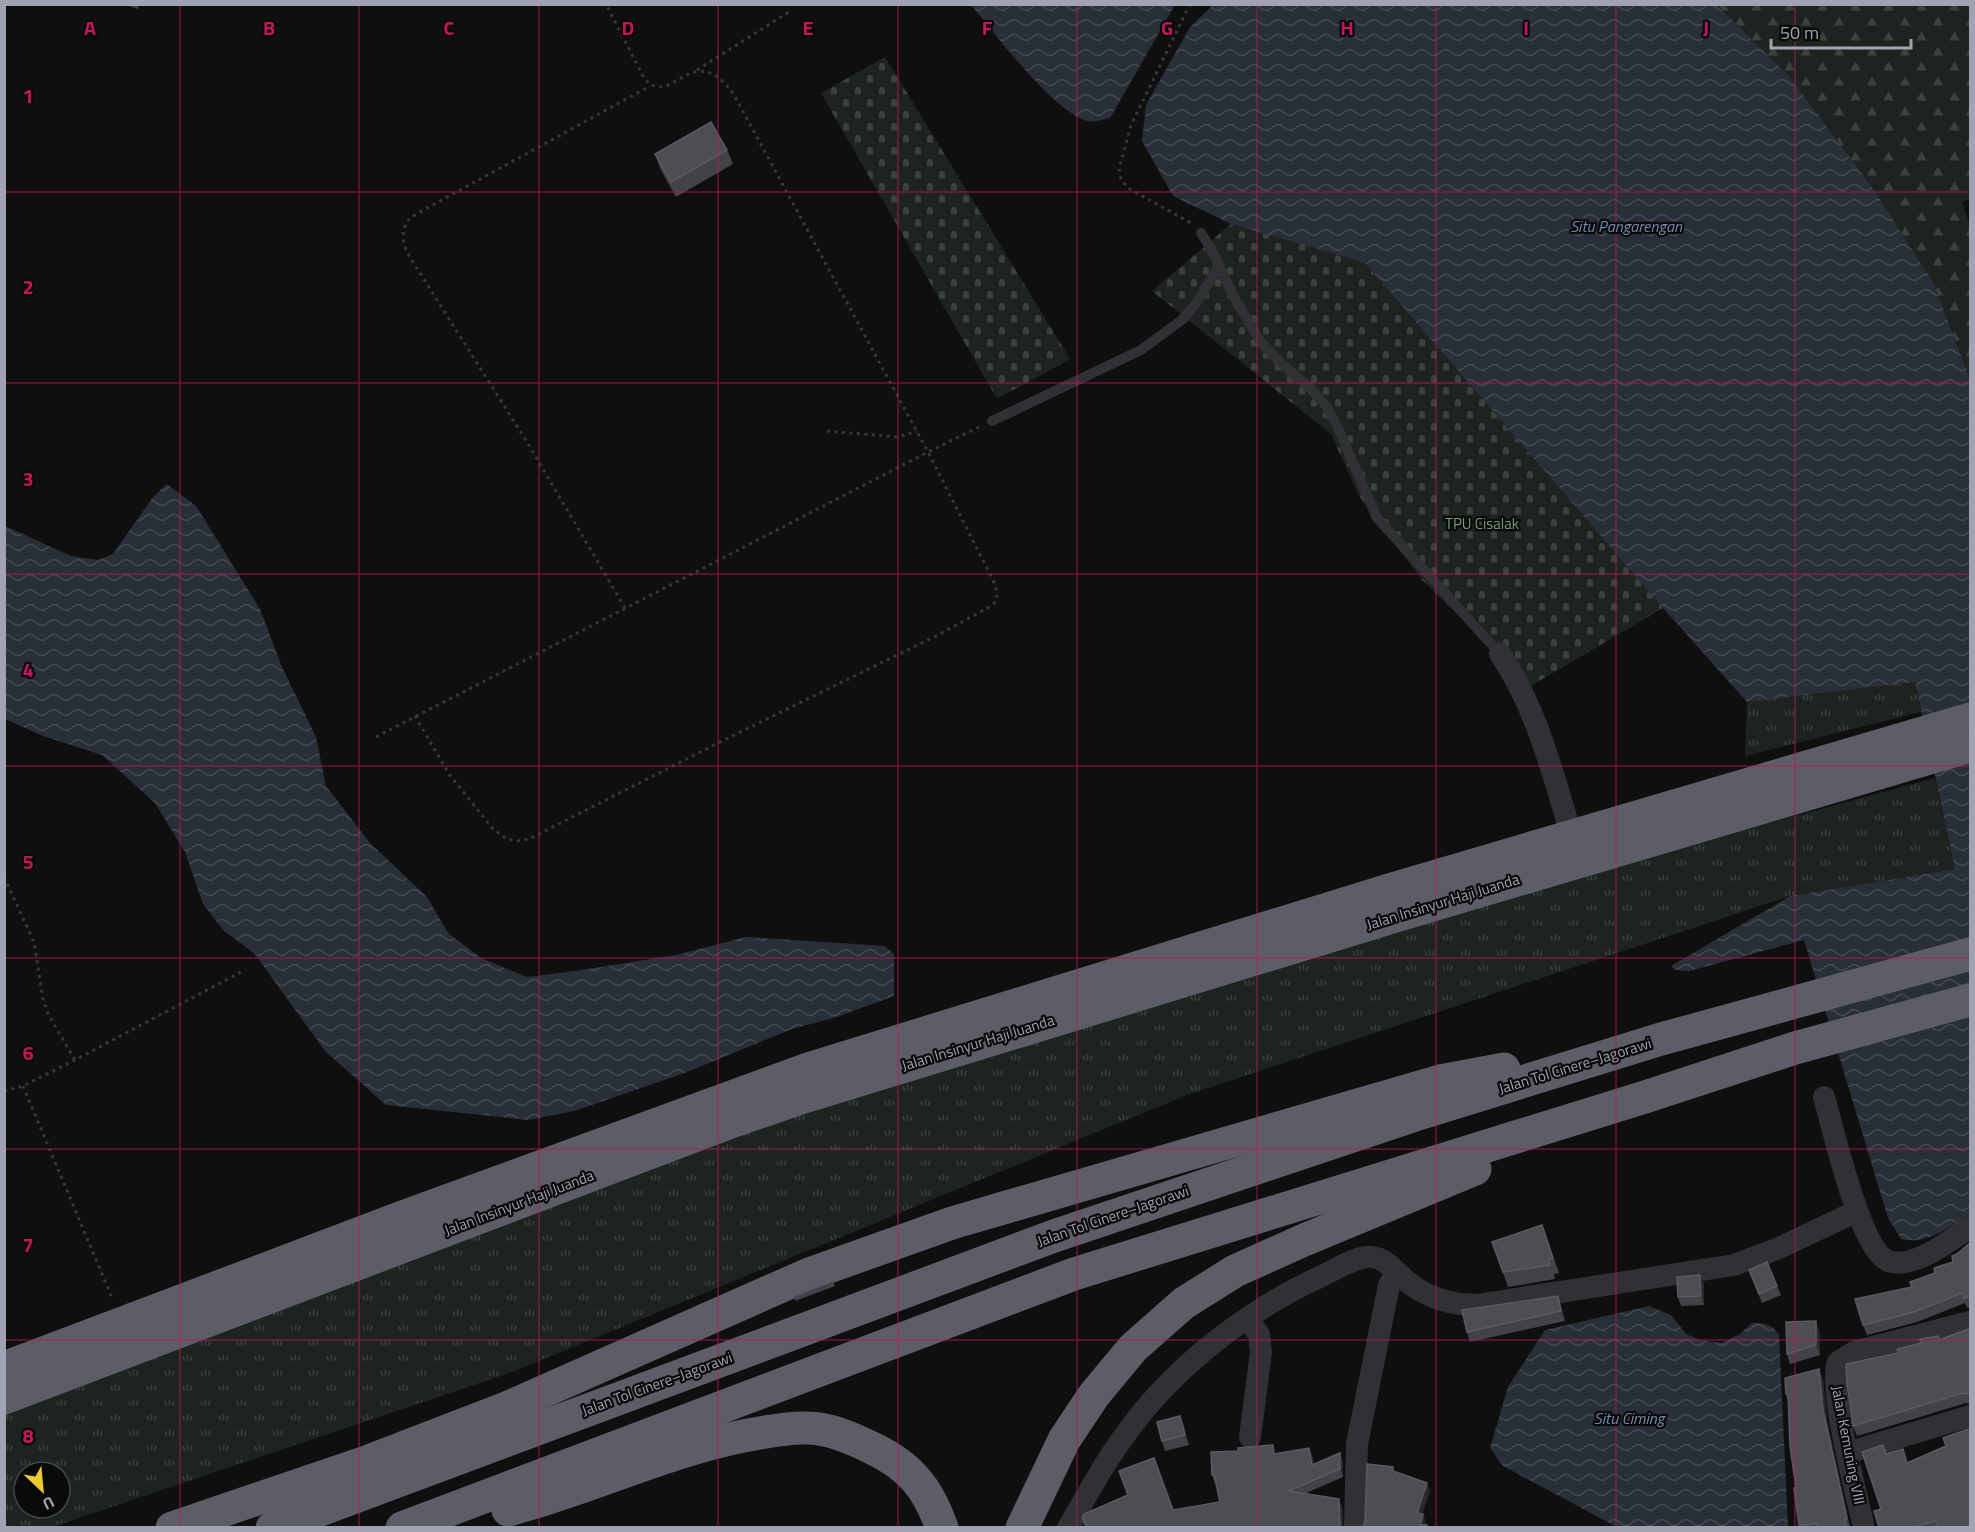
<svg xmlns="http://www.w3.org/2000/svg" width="1975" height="1532" font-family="'Titillium Web',sans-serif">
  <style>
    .grass { fill: url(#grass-tufts); fill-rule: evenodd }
    .forest { fill: url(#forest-firs) }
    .cemetery { fill: url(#cemetery-stones) }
    .water { fill: url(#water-waves) }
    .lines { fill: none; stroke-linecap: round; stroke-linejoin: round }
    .path { stroke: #36373c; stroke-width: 3; stroke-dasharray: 3 4.5; stroke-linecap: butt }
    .lane { stroke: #303035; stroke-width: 10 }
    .street { stroke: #303035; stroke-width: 22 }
    .highway { stroke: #5c5d66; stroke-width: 33 }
    .wall { fill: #424348 }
    .shaded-wall { fill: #292a2d }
    .building { fill: #4c4e53; stroke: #595b62; stroke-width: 1.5 }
    .grid { fill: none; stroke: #c2185b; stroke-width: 1.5; stroke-opacity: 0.55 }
    .labels { text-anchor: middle; stroke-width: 4.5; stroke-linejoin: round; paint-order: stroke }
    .park-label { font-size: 15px; fill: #779c80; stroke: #0a0a0b }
    .street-label { font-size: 15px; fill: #a0a3b1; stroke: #0a0a0b }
    .water-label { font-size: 16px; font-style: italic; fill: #778aac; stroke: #0a0a0b }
    .grid-label { font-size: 20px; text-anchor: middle; font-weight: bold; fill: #c2185b; stroke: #0a0a0b; stroke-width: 4.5; stroke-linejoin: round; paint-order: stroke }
  </style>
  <defs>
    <pattern id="grass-tufts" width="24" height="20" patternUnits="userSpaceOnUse" patternTransform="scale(1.5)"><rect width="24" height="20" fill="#1d241f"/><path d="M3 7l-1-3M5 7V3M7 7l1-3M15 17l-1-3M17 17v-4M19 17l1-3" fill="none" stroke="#3b413d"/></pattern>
    <pattern id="forest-firs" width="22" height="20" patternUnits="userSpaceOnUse" patternTransform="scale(1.5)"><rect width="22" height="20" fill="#1d241f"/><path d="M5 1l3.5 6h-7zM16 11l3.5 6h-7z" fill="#3b413d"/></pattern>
    <pattern id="cemetery-stones" width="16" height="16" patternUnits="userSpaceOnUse" patternTransform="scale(1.5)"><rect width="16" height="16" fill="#1d241f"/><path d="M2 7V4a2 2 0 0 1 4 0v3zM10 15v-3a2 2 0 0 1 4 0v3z" fill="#3b413d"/></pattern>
    <pattern id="water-waves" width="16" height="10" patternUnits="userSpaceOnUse" patternTransform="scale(1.5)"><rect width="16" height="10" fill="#292f38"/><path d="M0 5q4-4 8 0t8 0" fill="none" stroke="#454a52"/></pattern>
  </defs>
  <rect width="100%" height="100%" fill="#0f0f10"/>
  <g class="grass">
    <path d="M1915,682L1921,712L1745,756L1747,702Z"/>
    <path d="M1935,778L1955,869L1790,896L1187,1095L512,1372L52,1527L5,1528V1413L855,1091L1640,858ZM24,1472H60V1508H24Z"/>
  </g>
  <path class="forest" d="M1717,5H1970V199L1962,202L1970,226V377L1933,282L1872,187L1790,77Z"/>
  <g class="cemetery">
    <path d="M885,57L1070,359L997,399L821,93Z"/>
    <path d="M1231,224L1365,263L1663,608L1524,690L1500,655L1422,580L1359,496L1331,434L1152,291Z"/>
  </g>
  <g class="water">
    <path d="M1175,5L1110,118C1104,119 1095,123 1088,121C1054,113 995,33 971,5Z"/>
    <path d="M1213,5H1717L1790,77L1872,187L1933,282L1970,378V1214L1967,1217C1946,1229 1926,1245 1901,1239L1888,1218L1804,940L1689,971L1675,970L1671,966L1790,896L1955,869L1915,682L1747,702L1663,608L1365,263L1231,224L1173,196L1142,141L1146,105L1190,27Z"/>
    <path d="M167,484L196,506L260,609L282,667L316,737L326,786L369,842L427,897L448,933L481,958L527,977L575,971L676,955L746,937L885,946L894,954V996L837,1017L792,1029L682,1074L574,1111L528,1120L386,1105L325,1051L254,953L224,931L203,904L185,852L155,803L102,755L43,736L5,719V526L71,556L98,560L113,554L153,497Z"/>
    <path d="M1649,1306L1671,1315L1686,1334L1700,1340L1721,1343L1740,1334L1752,1323C1765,1323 1772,1324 1779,1335L1788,1527H1617L1503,1466L1490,1448L1508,1387L1545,1330Z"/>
  </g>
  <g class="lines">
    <g class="path">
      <path d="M1190,4L1131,125L1119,169L1121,179L1128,188L1191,223"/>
      <path d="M697,70L792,10"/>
      <path d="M827,431L898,437L917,431"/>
      <path d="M625,608L527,442L406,251C402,236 401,229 411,217L650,86"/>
      <path d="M415,716L449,774L493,829L507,839L517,841L529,839L718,743L938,635L993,605C999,596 997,591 993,580L928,452L733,93C691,37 671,111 644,78L606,4"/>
      <path d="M376,737L928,452L979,427"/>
      <path d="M4,877L34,942L43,999L48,1014L75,1060"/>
      <path d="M23,1086L113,1300"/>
      <path d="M4,1091L23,1086L75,1060L243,971"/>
    </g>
    <g class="lane">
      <path d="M1201,233L1210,247L1236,301L1261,342L1279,361L1310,388L1327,407L1338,428L1377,518L1500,654"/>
      <path d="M992,421L1141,350L1183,319L1196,303L1219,266"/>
    </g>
    <g class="street">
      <path d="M1500,654C1537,708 1553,775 1572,837"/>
      <path d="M1824,1097C1833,1128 1860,1250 1888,1261C1913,1270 1951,1240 1970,1227"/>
      <path d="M1248,1318L1259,1335L1261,1352L1250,1437"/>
      <path d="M1847,1453L1970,1416"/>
      <path d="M1068,1528C1087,1495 1105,1461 1128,1431C1175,1366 1249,1309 1322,1276C1334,1270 1359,1255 1372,1257C1387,1258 1398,1275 1409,1283C1428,1298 1453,1305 1477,1305L1734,1265L1779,1248L1857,1211"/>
      <path d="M1355,1528L1357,1444L1389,1285L1396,1273"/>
      <path d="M1864,1528C1857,1495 1828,1390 1838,1362L1854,1352L1970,1322"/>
    </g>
    <g class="highway">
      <path d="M4,1368L400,1218L808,1069L1389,890L1970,719"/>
      <path d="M4,1398L728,1123L804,1097L1399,915L1970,746"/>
      <path d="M508,1510C589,1489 665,1451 748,1435C767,1432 787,1427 807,1428C829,1428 852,1438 872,1448C910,1466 928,1488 942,1528"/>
      <path d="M172,1528L369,1461L504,1409L809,1274L952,1223L1440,1081L1504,1069"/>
      <path d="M272,1528L1054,1236L1415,1115L1661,1039L1970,954"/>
      <path d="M402,1528L1074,1274L1645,1097L1795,1048L1970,1000"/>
      <path d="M1022,1528L1064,1440L1094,1395L1133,1348L1184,1303L1235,1271L1304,1240L1475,1169"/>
    </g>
  </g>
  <g class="wall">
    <path d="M124,4H139L138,9Z"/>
    <path d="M727,150L733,164L676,197L660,168L655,154Z"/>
    <path d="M1542,1225L1559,1273L1554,1274L1555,1279L1508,1287L1492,1242Z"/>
    <path d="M1971,1242V1307L1967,1308L1965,1303L1917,1322L1867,1335L1863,1325L1912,1287L1953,1262L1957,1254Z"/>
    <path d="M1749,1270L1777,1286L1781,1295L1762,1303Z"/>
    <path d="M1700,1275L1704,1284V1305L1681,1306L1678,1297Z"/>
    <path d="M833,1280L835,1286L795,1301L794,1296Z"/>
    <path d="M1558,1296L1561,1306L1565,1321L1470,1342L1467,1332Z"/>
    <path d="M1971,1328V1404L1966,1403L1857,1436L1853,1426L1898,1353Z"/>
    <path d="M1819,1330L1820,1355L1790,1364L1787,1354Z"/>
    <path d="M1823,1380L1827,1421L1850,1527H1800L1799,1526L1788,1401L1786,1394Z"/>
    <path d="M1180,1416L1189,1445L1165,1451L1162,1441Z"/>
    <path d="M1946,1446L1971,1527H1879L1887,1454L1908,1463Z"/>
    <path d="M1309,1448L1312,1456L1314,1464L1343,1461V1477L1304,1494L1342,1507L1343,1527H1086L1173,1510L1220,1502L1216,1483H1215L1212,1475L1276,1454Z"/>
  </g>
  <g class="shaded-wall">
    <path d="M1700,1275L1704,1284V1305L1701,1296Z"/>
    <path d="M1558,1296L1561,1306L1565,1321L1561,1311Z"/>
    <path d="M1816,1321L1819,1330L1820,1355L1816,1345Z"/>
    <path d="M1819,1369L1823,1380L1827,1421L1850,1527L1847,1519L1823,1410Z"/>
    <path d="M1180,1416L1184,1425L1189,1445L1185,1435Z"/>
    <path d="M1309,1448L1312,1456L1315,1473L1312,1465Z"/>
    <path d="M1340,1453L1343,1461V1477L1340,1469Z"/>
    <path d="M1427,1483L1430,1491L1420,1521L1417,1513Z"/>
    <path d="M1339,1499L1342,1507L1343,1527H1341L1340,1526Z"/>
    <path d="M1423,1514L1426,1523L1425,1527L1420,1525Z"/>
  </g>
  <g class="building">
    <path d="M711,122L727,150L671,182L655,154Z"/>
    <path d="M1542,1225L1553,1258L1549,1260L1550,1265L1503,1272L1492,1242Z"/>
    <path d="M1971,1242V1296L1964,1298L1962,1293L1914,1312L1863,1325L1855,1299L1912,1287L1910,1282L1935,1273L1934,1268L1953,1262L1952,1256L1957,1254Z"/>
    <path d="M1767,1262L1777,1286L1759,1294L1749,1270Z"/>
    <path d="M1700,1275L1701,1296L1678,1297L1677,1277Z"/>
    <path d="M833,1280V1281L794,1296L814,1287Z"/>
    <path d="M1558,1296L1561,1311L1467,1332L1462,1310Z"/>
    <path d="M1816,1321V1345L1787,1354L1786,1322Z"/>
    <path d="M1971,1328V1394L1963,1393L1853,1426L1847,1384L1846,1364L1898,1353L1897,1349L1921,1343L1920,1339L1938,1336L1939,1340Z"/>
    <path d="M1819,1369L1823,1410L1847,1519H1845L1846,1527H1817V1523L1799,1526L1794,1488H1796L1790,1446L1788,1394H1786L1785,1378Z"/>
    <path d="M1180,1416L1185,1435L1162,1441L1157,1422Z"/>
    <path d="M1971,1428V1527H1938L1936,1521L1913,1527H1879L1874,1511L1881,1509L1862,1452L1883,1445L1886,1454L1903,1449L1907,1463L1946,1446L1943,1438Z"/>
    <path d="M1273,1445L1274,1454L1309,1448L1312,1465L1340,1453V1469L1288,1491L1339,1499L1340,1526L1342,1527H1086L1082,1517L1084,1514L1128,1495L1119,1471L1154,1458L1173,1510L1220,1502L1214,1474L1212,1475L1211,1452L1238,1451V1448Z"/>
    <path d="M1367,1464L1393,1467V1471L1427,1483L1417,1513L1423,1514L1420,1525H1427V1527H1363L1365,1521Z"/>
  </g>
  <path class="grid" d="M180,4V1528M359,4V1528M539,4V1528M718,4V1528M898,4V1528M1077,4V1528M1257,4V1528M1436,4V1528M1616,4V1528M1795,4V1528M4,192H1970M4,383H1970M4,574H1970M4,766H1970M4,958H1970M4,1149H1970M4,1340H1970"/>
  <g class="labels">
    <g class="park-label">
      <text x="1482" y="529">TPU Cisalak</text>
    </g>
    <g class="street-label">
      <text transform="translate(1443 902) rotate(-17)" y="5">Jalan Insinyur Haji Juanda</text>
      <text transform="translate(978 1043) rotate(-17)" y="5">Jalan Insinyur Haji Juanda</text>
      <text transform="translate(1575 1066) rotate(-17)" y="5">Jalan Tol Cinere–Jagorawi</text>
      <text transform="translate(519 1203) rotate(-21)" y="5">Jalan Insinyur Haji Juanda</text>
      <text transform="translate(1113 1216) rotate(-19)" y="5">Jalan Tol Cinere–Jagorawi</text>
      <text transform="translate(657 1384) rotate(-20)" y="5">Jalan Tol Cinere–Jagorawi</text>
      <text transform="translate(1848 1445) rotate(79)" y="5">Jalan Kemuning VIII</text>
    </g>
    <g class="water-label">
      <text x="1626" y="232">Situ Pangarengan</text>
      <text x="1629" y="1424">Situ Ciming</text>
    </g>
  </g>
  <g class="grid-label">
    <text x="90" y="35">A</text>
    <text x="269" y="35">B</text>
    <text x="449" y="35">C</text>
    <text x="628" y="35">D</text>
    <text x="808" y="35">E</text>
    <text x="987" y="35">F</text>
    <text x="1167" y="35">G</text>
    <text x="1347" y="35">H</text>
    <text x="1526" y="35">I</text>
    <text x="1706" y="35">J</text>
    <text x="28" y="103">1</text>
    <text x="28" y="294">2</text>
    <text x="28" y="486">3</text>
    <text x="28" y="677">4</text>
    <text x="28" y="869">5</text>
    <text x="28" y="1060">6</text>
    <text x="28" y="1252">7</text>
    <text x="28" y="1443">8</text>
  </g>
  <rect width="1975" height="1532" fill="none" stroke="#a0a3b1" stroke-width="12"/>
  <g transform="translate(42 1490) rotate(154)"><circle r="28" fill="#0a0a0b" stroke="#46474d" stroke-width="1.5"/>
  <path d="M0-4.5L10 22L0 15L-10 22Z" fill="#ebcb2b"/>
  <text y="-9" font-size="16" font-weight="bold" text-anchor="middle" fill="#a0a3b1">U</text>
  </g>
  <path d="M1771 39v9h140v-9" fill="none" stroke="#a0a3b1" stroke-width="3"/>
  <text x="1780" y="39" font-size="18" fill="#a0a3b1" stroke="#0a0a0b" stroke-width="4.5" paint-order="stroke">50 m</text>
</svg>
